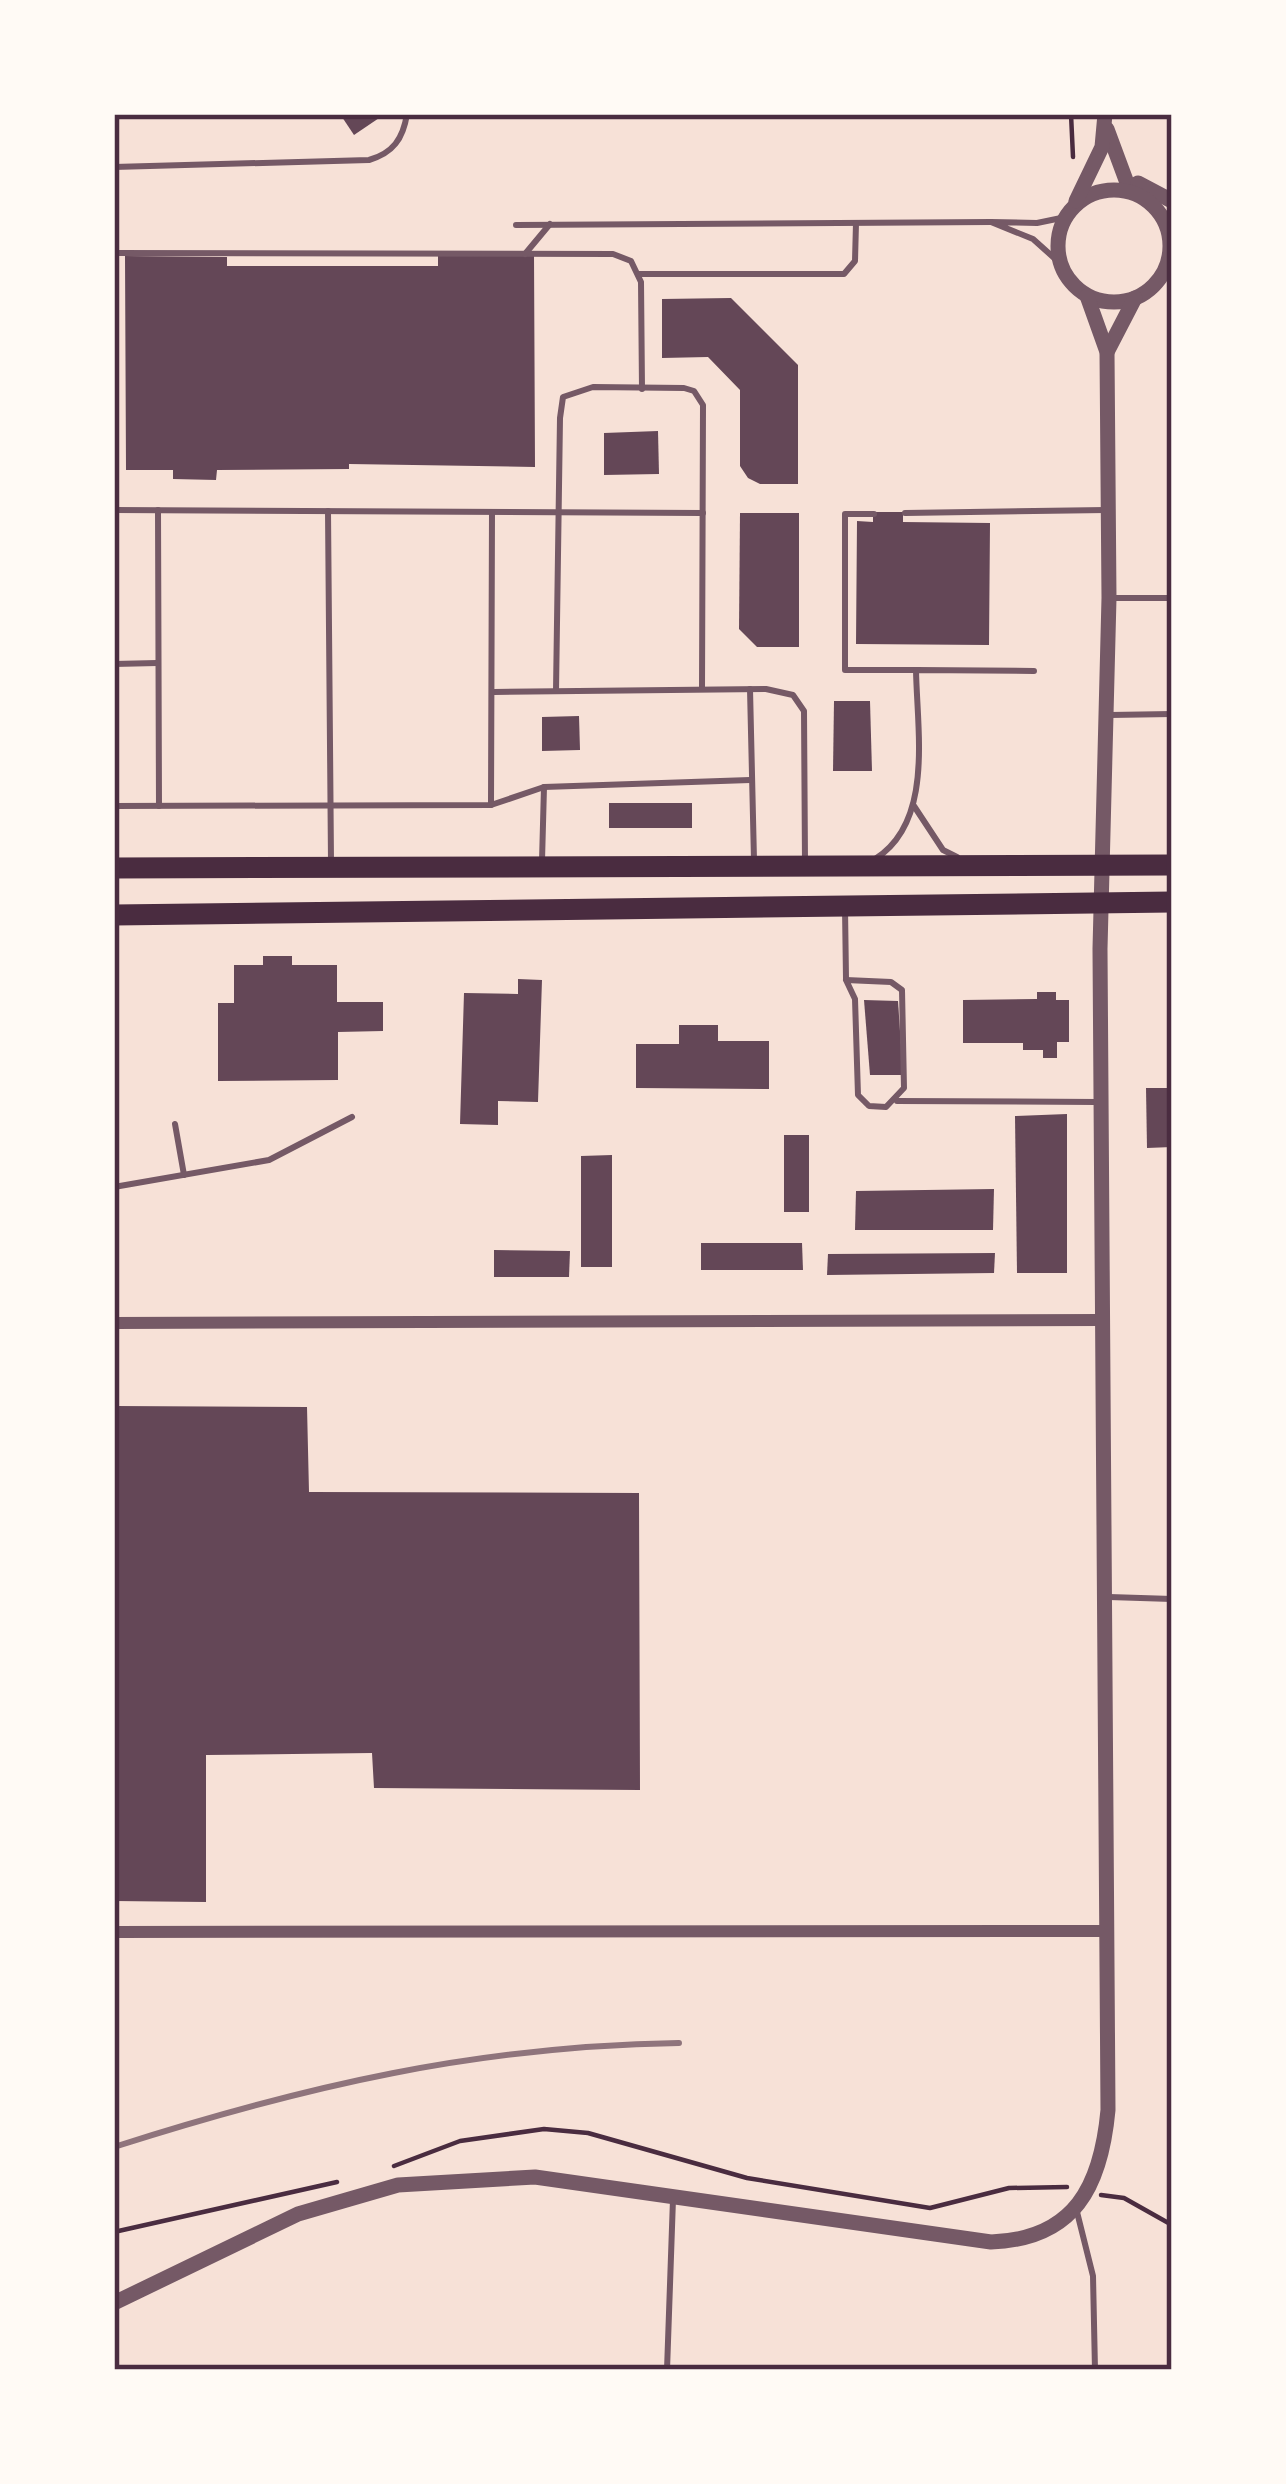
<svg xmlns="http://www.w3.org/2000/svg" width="1286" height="2484" font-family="'PT Sans Narrow',sans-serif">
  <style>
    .building { fill: #644757 }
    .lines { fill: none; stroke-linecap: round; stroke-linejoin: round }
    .path { stroke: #4a2c40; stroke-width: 4.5 }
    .service { stroke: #755966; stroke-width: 6 }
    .minor { stroke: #755966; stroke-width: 12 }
    .tertiary { stroke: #755966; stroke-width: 15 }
    .trunk { stroke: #4a2c40; stroke-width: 21 }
    .rail { stroke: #8f747c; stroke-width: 6 }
    .neatline { fill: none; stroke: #4a2c40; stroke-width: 4.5 }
  </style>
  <rect width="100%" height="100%" fill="#f7e1d7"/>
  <g class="building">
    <path d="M340,114H385L354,135Z"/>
    <path d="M534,254L535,467L349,464V469L217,470L216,480L173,479V470H126L125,256L227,257V266H438V255Z"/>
    <path d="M731,298L798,365V484H760L748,478L740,466V390L708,357L662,358V299Z"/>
    <path d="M658,431L659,474L604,475V433Z"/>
    <path d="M873,512H903V522L990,523L989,645L856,644L857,521L873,522Z"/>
    <path d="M740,513H799V647H757L739,629Z"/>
    <rect x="114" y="700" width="4" height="71"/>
    <path d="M834,701H870L872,771H833Z"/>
    <path d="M579,716L580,750L542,751V717Z"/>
    <rect x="609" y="803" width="83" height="25"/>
    <path d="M263,956H292V965H337V1002H383V1031L338,1032V1080L218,1081V1003H234V965H263Z"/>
    <path d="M518,979L542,980L538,1102L498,1101V1125L460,1124L464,993L518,994Z"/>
    <path d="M1037,992H1056V1000H1069V1042H1057V1058H1043V1050H1023V1043H963V1000L1037,999Z"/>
    <path d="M864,1000L898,1001L903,1075H870Z"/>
    <path d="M679,1025H718V1041H769V1089L636,1088V1044H679Z"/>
    <path d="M1146,1088H1172V1147L1147,1148Z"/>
    <path d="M1067,1114V1273H1017L1015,1116Z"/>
    <rect x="784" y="1135" width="25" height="77"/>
    <path d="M612,1155V1267H581V1156Z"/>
    <path d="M994,1189L993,1230H855L856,1191Z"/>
    <path d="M701,1243H802L803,1270H701Z"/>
    <path d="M494,1250L570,1251L569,1277H494Z"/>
    <path d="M995,1253L994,1273L827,1275L828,1254Z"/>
    <path d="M114,1406L307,1407L309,1492L639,1493L640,1790L374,1788L372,1753L206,1755V1902L114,1901Z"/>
  </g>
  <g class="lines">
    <g class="path">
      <path d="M1071,114L1073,157"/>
      <path d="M394,2166L460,2141L544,2129L588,2133L747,2178L930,2208L1009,2188L1067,2187"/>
      <path d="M1101,2195L1124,2198L1172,2225"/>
      <path d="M114,2232L337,2182"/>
    </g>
    <g class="service">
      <path d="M114,167L369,160C393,153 403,139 407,114"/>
      <path d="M516,225L991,222"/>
      <path d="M114,253L613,254L631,261L641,282L642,389"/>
      <path d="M525,254L550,224"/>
      <path d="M1062,265L1033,239L991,222L1037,223L1066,217"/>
      <path d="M638,274H844L855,261L856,223"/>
      <path d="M114,510L703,513"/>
      <path d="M158,510L159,806"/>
      <path d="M328,511L331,861"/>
      <path d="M905,513L1106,510"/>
      <path d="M874,514H845V670H915"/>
      <path d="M1110,598H1172"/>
      <path d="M114,664L157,663"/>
      <path d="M750,689L754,860"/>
      <path d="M556,691L560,418L563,397L593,387L684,388L694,391L703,405L702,689"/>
      <path d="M494,692L766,689L793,695L804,711L805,862"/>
      <path d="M1110,715L1172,714"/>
      <path d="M491,805L492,512"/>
      <path d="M114,806L491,805L544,787L750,780"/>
      <path d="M914,806L943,850L957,857"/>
      <path d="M875,859C934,822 917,731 916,670L1034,671"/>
      <path d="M542,861L544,787"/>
      <path d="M845,908L846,979"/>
      <path d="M846,980L891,982L902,990L904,1088L886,1107L869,1106L858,1095L855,999Z"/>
      <path d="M897,1101L1097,1102"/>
      <path d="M175,1124L184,1175"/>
      <path d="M114,1187L269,1160L352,1117"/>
      <path d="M1109,1597L1172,1599"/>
      <path d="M1077,2212L1093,2276L1095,2370"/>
      <path d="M667,2370L673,2199"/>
    </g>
    <g class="minor">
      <path d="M114,1323L1102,1320"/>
      <path d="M114,1932L1105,1931"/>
    </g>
    <g class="tertiary">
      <path d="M1107,129L1130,191"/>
      <path d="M1138,183L1172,201"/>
      <circle cx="1114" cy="246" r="56"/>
      <path d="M1076,201L1102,147L1105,114"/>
      <path d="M1107,352L1135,298"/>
      <path d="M114,2303L298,2214L398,2185L535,2177L991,2242C1075,2239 1101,2186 1108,2110L1100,949L1109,598L1107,352L1087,296"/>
    </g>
    <g class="trunk">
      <path d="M114,868L1172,865"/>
      <path d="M114,915L1172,902"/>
    </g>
    <path class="rail" d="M114,2147C305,2086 477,2046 679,2043"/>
  </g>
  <rect width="1286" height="2484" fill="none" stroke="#fffaf5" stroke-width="234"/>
  <rect x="117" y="117" width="1052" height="2250" class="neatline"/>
</svg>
